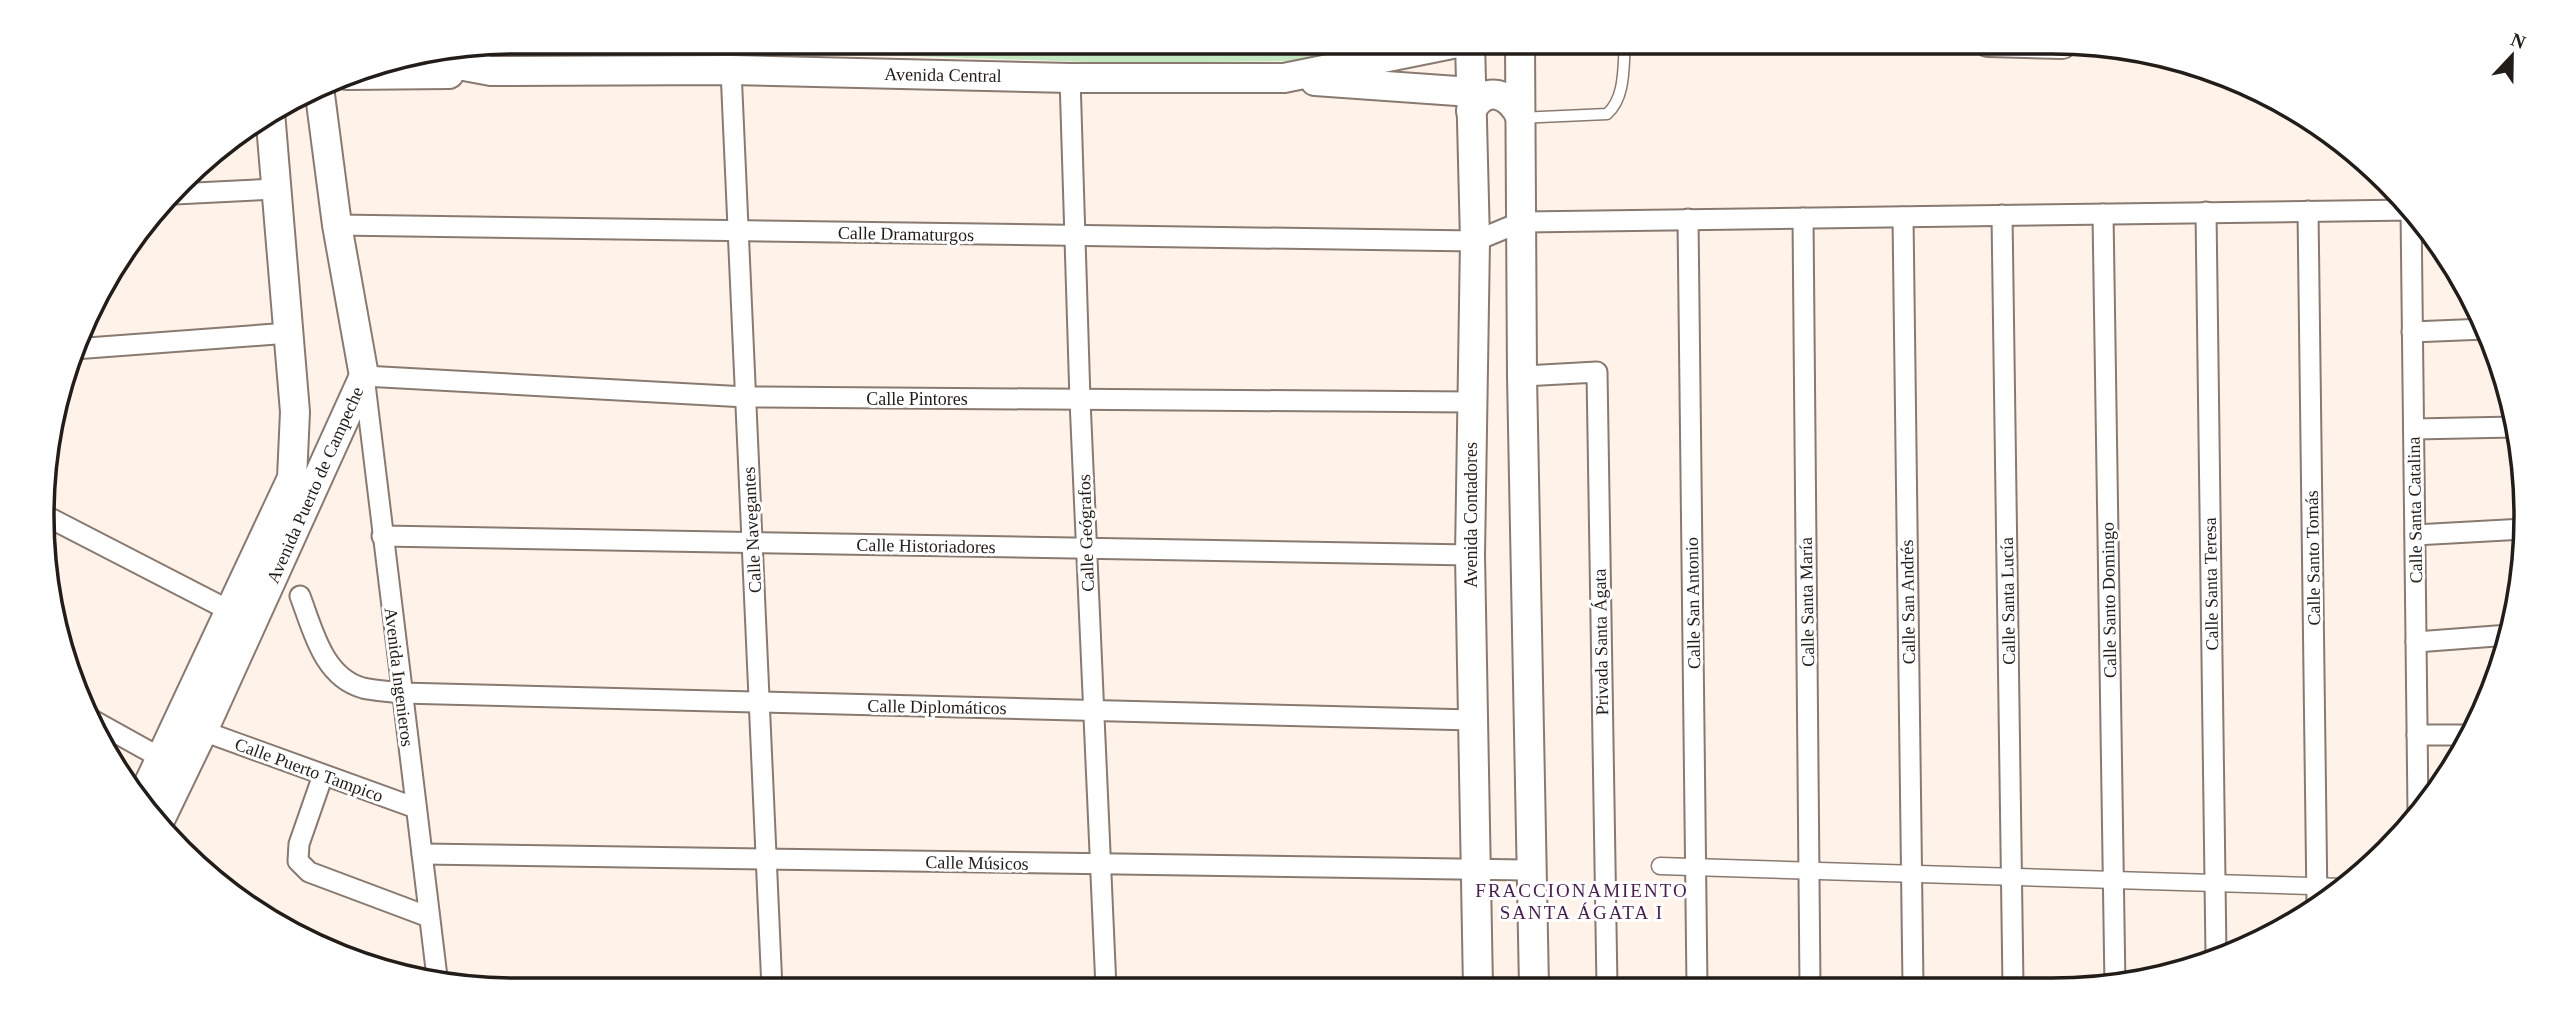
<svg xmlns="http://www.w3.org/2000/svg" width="2568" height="1032" font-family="'Times New Roman',serif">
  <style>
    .green { fill: #c2e7c1 }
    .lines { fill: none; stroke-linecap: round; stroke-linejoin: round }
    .service-casing { stroke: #887a70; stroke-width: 13 }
    .pedestrian-casing { stroke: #887a70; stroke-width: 19 }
    .minor-casing { stroke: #887a70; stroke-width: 23 }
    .secondary-casing { stroke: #887a70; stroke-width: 32 }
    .path { stroke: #b8ada6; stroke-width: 3.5; stroke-dasharray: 5 5; stroke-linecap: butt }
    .service { stroke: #fff; stroke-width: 10 }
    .pedestrian { stroke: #fff; stroke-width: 16 }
    .minor { stroke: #fff; stroke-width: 19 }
    .secondary { stroke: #fff; stroke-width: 28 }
    .labels { text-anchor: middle; stroke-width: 6; stroke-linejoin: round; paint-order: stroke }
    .street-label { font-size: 18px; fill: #231d19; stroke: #fff }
    .neighbourhood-label { font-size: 19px; letter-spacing: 2px; fill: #4a1d50; stroke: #fff }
    .rim { fill: none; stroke: #231d19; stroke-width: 3.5 }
  </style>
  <rect width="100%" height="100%" fill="#fff2e9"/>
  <path class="green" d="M516,42H1386L1353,52L1296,61L1115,63L766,51H562L504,44Z"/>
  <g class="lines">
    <defs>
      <path id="service" d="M1521,118L1607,114C1626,97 1623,66 1625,42"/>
      <path id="pedestrian" d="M1660,866L2342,887"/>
      <g id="minor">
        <path d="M731,70L772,989"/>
        <path d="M1070,78L1080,400L1106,988"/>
        <path d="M175,194L276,189"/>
        <path d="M2308,211L2317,904"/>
        <path d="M2206,212L2216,955"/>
        <path d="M2103,214L2115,986"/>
        <path d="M2002,215L2013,986"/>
        <path d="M1903,217L1913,986"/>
        <path d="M1803,218L1810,987"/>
        <path d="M1688,219L1697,987"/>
        <path d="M337,225L1475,241L1521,222L2411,210L2418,811"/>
        <path d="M2412,332L2485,329"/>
        <path d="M74,349L289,333"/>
        <path d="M1522,376L1597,372L1607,987"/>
        <path d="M2414,429L2515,427"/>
        <path d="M48,517L240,616"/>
        <path d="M2415,535L2524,529"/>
        <path d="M382,536L1470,555"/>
        <path d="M300,596C313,630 323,677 363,688C375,691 389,691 401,693L1473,720"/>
        <path d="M2416,642L2509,635"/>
        <path d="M89,718L161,758"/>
        <path d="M203,731L416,808"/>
        <path d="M2417,735H2468"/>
        <path d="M323,775L299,844L298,861L309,872L429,917"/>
        <path d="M422,854L1532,870"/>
        <path d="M437,977L364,376L746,397L1471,402"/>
      </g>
      <g id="secondary">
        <path d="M1470,42L1475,241L1470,555L1478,988"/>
        <path d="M1520,42L1522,376L1534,987"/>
        <path d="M1988,42L2062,44"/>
        <path d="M421,58L491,71L731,70L1070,78H1284L1462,42"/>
        <path d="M347,75L449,74"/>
        <path d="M1315,81L1471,92"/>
        <path d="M1471,111C1486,84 1510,93 1521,118"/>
        <path d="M141,800L292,478L295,412L270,112"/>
        <path d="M160,820L203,731L364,376L337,225L319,87"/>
      </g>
    </defs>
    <use href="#service" class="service-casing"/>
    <use href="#pedestrian" class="pedestrian-casing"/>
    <use href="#minor" class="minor-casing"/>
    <use href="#secondary" class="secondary-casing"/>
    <g class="path">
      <path d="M727,42H742"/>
      <path d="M987,42L1015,51"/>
      <path d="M1065,52L1103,42"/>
    </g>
    <use href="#service" class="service"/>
    <use href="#pedestrian" class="pedestrian"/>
    <use href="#minor" class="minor"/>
    <use href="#secondary" class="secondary"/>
  </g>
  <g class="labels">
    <g class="street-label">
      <text transform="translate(943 75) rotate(1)" y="6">Avenida Central</text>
      <text transform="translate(906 234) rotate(1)" y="6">Calle Dramaturgos</text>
      <text x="917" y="405">Calle Pintores</text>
      <text transform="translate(315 485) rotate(-66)" y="6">Avenida Puerto de Campeche</text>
      <text transform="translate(2415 510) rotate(-91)" y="6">Calle Santa Catalina</text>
      <text transform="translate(1471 515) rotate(-90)" y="6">Avenida Contadores</text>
      <text transform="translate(752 530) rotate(-93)" y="6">Calle Navegantes</text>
      <text transform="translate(1086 533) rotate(-92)" y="6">Calle Geógrafos</text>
      <text transform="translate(926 546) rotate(1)" y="6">Calle Historiadores</text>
      <text transform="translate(2313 558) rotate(-91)" y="6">Calle Santo Tomás</text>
      <text transform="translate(2211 584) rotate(-91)" y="6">Calle Santa Teresa</text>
      <text transform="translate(2109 600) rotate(-91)" y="6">Calle Santo Domingo</text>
      <text transform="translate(2008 601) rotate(-91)" y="6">Calle Santa Lucía</text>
      <text transform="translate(1807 602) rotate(-91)" y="6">Calle Santa María</text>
      <text transform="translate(1908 602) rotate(-91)" y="6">Calle San Andrés</text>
      <text transform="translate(1693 603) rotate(-91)" y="6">Calle San Antonio</text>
      <text transform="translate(1601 642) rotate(-91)" y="6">Privada Santa Ágata</text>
      <text transform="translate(399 677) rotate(83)" y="6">Avenida Ingenieros</text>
      <text transform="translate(937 707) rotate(1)" y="6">Calle Diplomáticos</text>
      <text transform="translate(309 770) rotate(20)" y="6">Calle Puerto Tampico</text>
      <text transform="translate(977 863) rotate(1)" y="6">Calle Músicos</text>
    </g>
    <g class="neighbourhood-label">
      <text x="1582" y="897">FRACCIONAMIENTO<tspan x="1582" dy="22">SANTA ÁGATA I</tspan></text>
    </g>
  </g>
  <path d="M0 0H2568V1032H0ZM516 54H2052A462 462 0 0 1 2514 516V516A462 462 0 0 1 2052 978H516A462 462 0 0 1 54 516V516A462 462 0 0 1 516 54Z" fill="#fff" fill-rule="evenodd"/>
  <path class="rim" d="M516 54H2052A462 462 0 0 1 2514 516V516A462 462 0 0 1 2052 978H516A462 462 0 0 1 54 516V516A462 462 0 0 1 516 54Z"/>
  <g transform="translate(2512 56) rotate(22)" stroke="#ffffff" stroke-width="5" paint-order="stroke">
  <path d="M0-5L12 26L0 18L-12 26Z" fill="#231d19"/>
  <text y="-10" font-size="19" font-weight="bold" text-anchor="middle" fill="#231d19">N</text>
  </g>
</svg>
